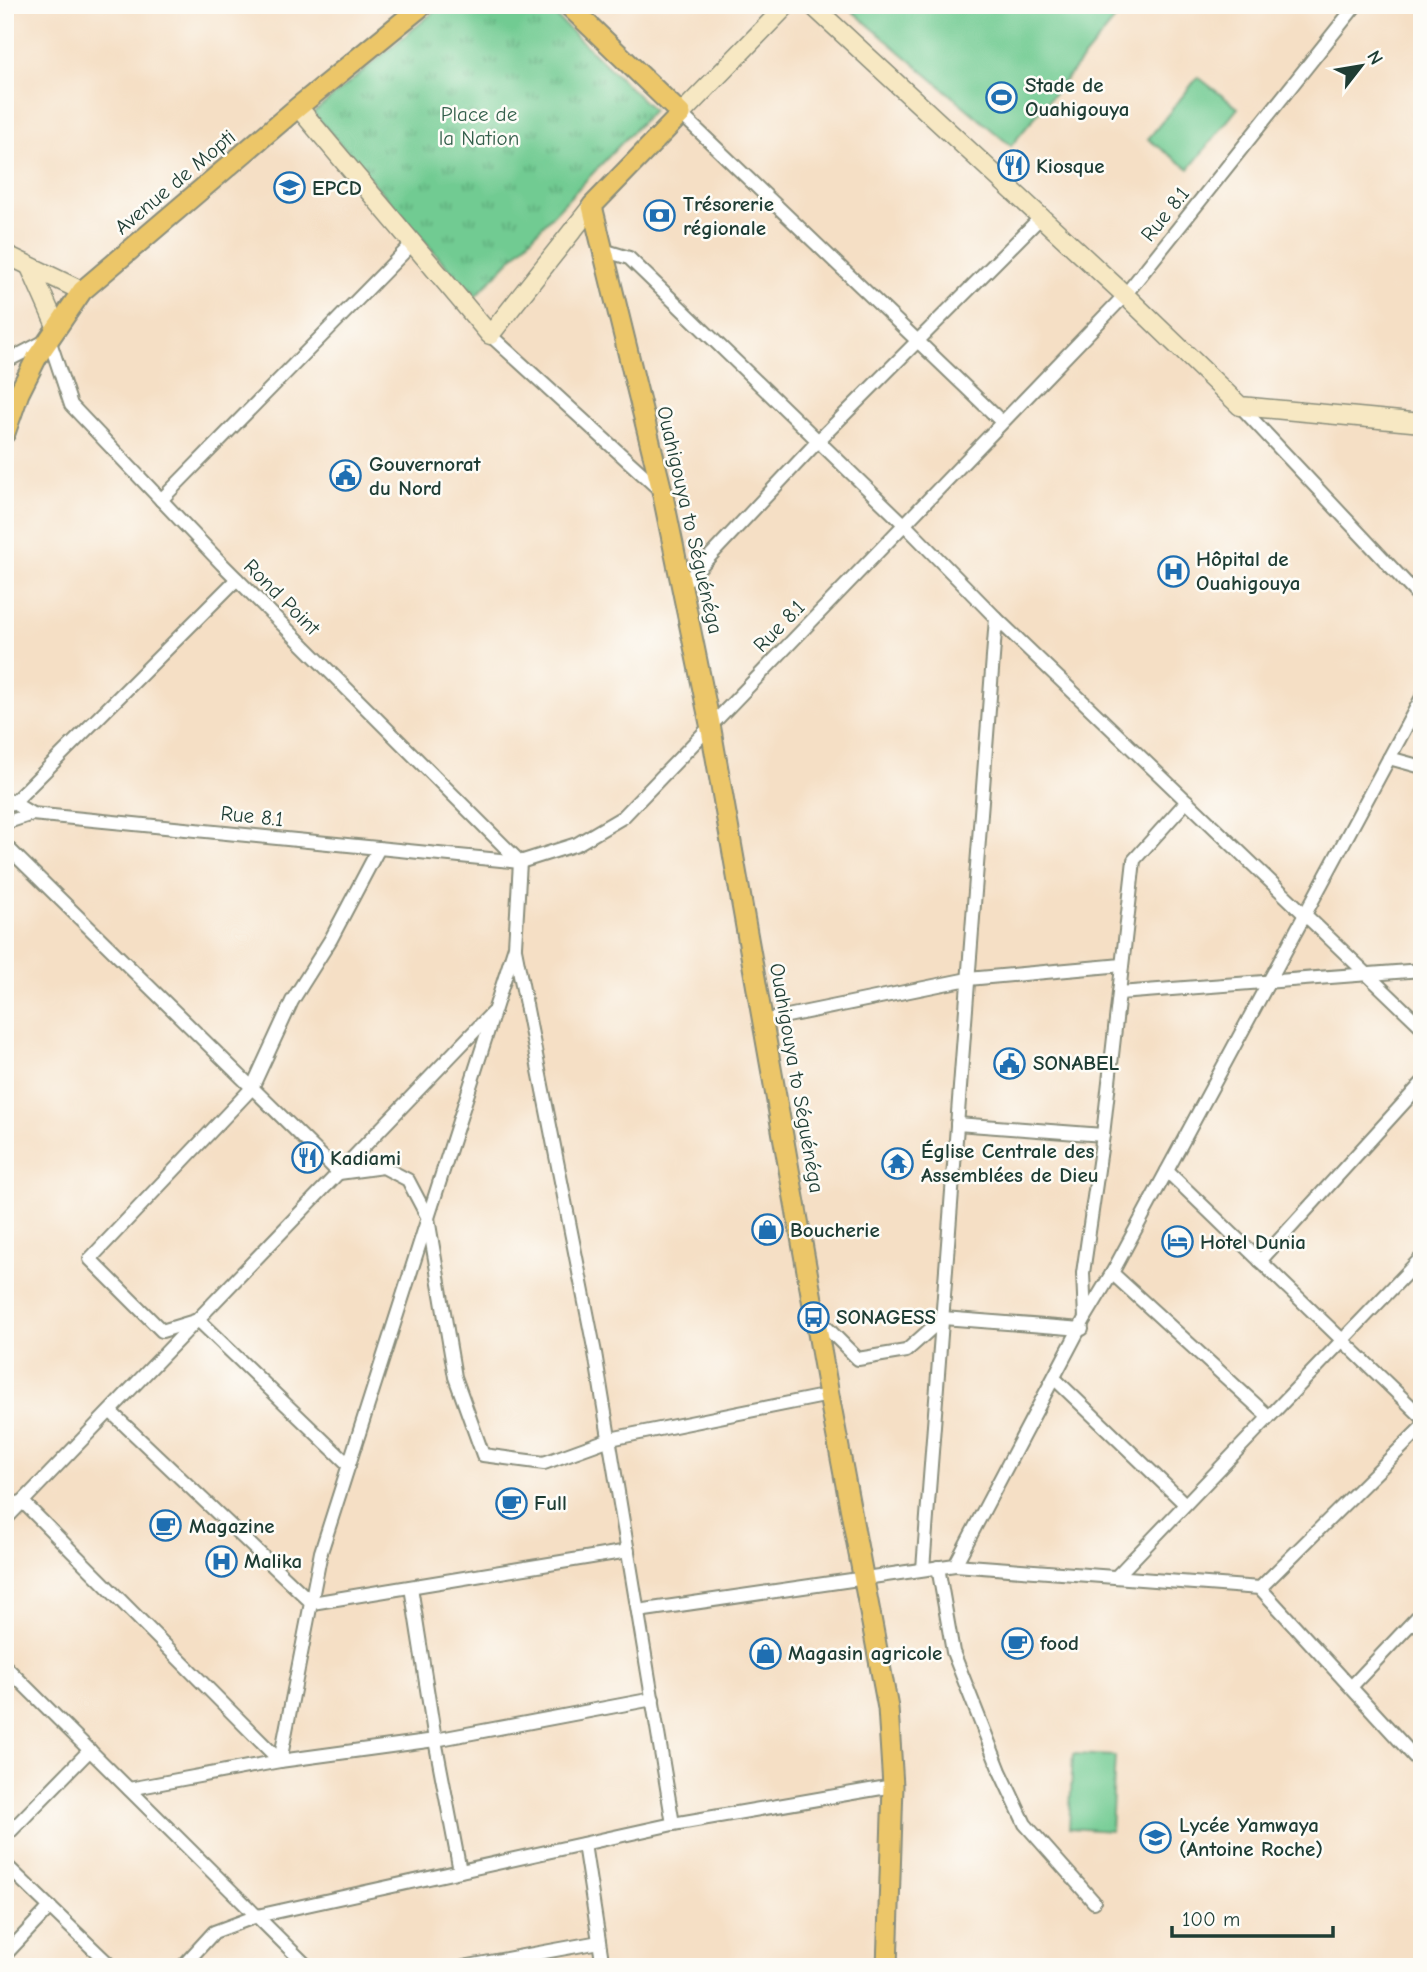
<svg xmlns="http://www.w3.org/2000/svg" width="1427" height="1972" font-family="'Comic Neue',sans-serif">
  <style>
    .park { fill: url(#park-tufts); stroke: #488463; stroke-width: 2 }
    .garden { fill: #71cb92; stroke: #488463; stroke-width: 2 }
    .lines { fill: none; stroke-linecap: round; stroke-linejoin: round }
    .minor-casing { stroke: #8a8e7c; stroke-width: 16 }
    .secondary-casing { stroke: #8a8e7c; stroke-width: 21 }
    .primary-casing { stroke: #8a8e7c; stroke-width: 23 }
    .minor { stroke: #fff; stroke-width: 12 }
    .secondary { stroke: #f7e8c3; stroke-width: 18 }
    .primary { stroke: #ecc669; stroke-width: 19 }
    .labels { text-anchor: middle; stroke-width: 5; stroke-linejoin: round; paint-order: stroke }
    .poi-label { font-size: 21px; font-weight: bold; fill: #1f3d34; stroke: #fdfcf7; text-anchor: start }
    .park-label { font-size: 21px; fill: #34604c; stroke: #fdfcf7 }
    .street-label { font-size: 21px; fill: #1f3d34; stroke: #fdfcf7 }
  </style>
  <defs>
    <pattern id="park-tufts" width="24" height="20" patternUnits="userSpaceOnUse" patternTransform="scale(1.75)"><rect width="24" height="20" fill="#71cb92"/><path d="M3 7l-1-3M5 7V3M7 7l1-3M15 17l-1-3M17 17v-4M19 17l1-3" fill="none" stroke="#5ca678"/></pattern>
  </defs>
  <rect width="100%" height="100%" fill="#fdfcf7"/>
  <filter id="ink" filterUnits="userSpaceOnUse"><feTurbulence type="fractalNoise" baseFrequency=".0143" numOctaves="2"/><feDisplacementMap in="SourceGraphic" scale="14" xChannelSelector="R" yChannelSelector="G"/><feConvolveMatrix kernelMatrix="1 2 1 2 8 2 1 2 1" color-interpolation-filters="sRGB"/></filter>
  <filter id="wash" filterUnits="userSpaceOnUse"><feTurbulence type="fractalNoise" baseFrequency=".00686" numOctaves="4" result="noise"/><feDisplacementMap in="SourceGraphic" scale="28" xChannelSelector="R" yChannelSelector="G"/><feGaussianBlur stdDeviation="1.57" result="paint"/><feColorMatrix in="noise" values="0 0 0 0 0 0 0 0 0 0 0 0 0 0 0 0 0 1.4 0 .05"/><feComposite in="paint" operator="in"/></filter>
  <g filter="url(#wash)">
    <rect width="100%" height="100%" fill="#f5dfc5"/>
    <path class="park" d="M442,5H544L653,110L474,298L313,113Z"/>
    <g class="garden">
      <path d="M845,5H1127L1011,146Z"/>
      <path d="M1198,77L1238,108L1189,169L1148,139Z"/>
      <path d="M1073,1754L1115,1756L1111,1831L1069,1828Z"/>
    </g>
  </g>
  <g filter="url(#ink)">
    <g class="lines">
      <defs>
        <g id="minor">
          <path d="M5,8L8,5"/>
          <path d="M681,114L1002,422"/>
          <path d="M603,250L629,258L904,524L996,618L1422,1027"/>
          <path d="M490,335L661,491"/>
          <path d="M5,362L49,339L71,405L222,564L520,862L515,946L321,1552L280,1761L129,1789"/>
          <path d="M1240,406L1422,600"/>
          <path d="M161,500L413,243"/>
          <path d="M682,586L818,441L1041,217"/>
          <path d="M1389,758L1422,767"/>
          <path d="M5,798L32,814L5,823"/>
          <path d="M13,803L237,579"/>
          <path d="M32,814L520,862L577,844L623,817L1125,295L1356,5"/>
          <path d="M5,845L339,1173L383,1167L408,1180L428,1218L455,1377L483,1455L544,1463L610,1439L829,1395"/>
          <path d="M515,949L595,1353L673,1824"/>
          <path d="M1119,993L1422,970"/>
          <path d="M763,1021L968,979L1122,965"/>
          <path d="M957,1124L1103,1135"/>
          <path d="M1167,1171L1422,1417"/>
          <path d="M1260,1261L1422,1083"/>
          <path d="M1112,1273L1268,1416"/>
          <path d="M816,1317L858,1359L906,1351L943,1318L1082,1329"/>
          <path d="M1085,1318L1083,1273L1103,1135L1134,860L1187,801"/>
          <path d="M1055,1379L1185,1504"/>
          <path d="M111,1412L312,1603L628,1551"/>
          <path d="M349,1465L198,1320L162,1331L90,1259L252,1088L292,1001L331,939L379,848"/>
          <path d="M5,1505L23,1502L280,1761L435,1740L653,1699"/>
          <path d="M5,1520L492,1013"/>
          <path d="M955,1565L1260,1588L1422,1765"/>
          <path d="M938,1567L953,1652L1000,1771L1025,1824L1094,1902"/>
          <path d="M923,1569L996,618"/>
          <path d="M1116,1577L1422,1257"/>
          <path d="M411,1587L435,1740L460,1871"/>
          <path d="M1260,1588L1422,1427"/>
          <path d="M638,1611L955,1565L1085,1318L1112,1273L1422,697"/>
          <path d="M5,1666L308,1967"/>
          <path d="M1351,1687L1422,1612"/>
          <path d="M5,1837L90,1750"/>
          <path d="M584,1844L603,1967"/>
          <path d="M5,1864L112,1967"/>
          <path d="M5,1955L50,1907"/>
          <path d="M182,1967L214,1932L257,1916L673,1824L893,1786"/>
          <path d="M463,1967L599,1942"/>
        </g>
        <g id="secondary">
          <path d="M812,5L1125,295L1240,406L1422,423"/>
          <path d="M298,107L490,335L592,206"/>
          <path d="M681,114L787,5"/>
          <path d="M5,254L82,291"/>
          <path d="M30,267L57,328"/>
        </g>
        <g id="primary">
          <path d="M568,5L681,114L592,206L662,491L710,724L829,1395L888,1708L893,1786L887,1967"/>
          <path d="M5,433L19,393L37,357L82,291L298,107L423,5"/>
        </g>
      </defs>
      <use href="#minor" class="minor-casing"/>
      <use href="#secondary" class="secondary-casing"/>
      <use href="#primary" class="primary-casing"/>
      <use href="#minor" class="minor"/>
      <use href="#secondary" class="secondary"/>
      <use href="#primary" class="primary"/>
    </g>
  </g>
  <defs>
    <symbol id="stadium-ring" viewBox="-11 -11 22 22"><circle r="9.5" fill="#fdfcf7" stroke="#1f6fb2" stroke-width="1.5"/><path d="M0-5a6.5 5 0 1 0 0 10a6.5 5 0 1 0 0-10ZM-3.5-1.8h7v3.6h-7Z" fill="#1f6fb2"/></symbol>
    <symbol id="restaurant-ring" viewBox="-11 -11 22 22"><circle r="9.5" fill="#fdfcf7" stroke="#1f6fb2" stroke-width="1.5"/><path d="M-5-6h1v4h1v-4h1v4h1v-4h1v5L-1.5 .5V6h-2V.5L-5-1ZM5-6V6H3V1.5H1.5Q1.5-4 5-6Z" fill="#1f6fb2"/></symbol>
    <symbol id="school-ring" viewBox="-11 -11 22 22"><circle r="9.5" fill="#fdfcf7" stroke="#1f6fb2" stroke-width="1.5"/><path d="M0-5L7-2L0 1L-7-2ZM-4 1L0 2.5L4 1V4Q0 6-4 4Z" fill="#1f6fb2"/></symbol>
    <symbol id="bank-ring" viewBox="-11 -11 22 22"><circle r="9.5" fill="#fdfcf7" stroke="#1f6fb2" stroke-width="1.5"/><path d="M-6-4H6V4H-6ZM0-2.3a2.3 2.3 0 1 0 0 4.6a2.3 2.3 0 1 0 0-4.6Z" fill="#1f6fb2"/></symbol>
    <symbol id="civic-ring" viewBox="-11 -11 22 22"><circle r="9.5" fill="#fdfcf7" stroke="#1f6fb2" stroke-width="1.5"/><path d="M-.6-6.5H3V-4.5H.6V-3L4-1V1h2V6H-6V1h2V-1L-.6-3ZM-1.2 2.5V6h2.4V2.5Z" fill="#1f6fb2"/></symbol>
    <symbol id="hospital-ring" viewBox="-11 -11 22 22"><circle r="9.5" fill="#fdfcf7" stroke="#1f6fb2" stroke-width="1.5"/><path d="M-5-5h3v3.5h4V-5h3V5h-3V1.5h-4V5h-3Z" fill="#1f6fb2"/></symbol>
    <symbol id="temple-ring" viewBox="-11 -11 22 22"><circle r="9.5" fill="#fdfcf7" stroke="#1f6fb2" stroke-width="1.5"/><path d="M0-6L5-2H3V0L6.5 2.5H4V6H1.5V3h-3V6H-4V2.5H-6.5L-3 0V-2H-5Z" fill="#1f6fb2"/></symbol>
    <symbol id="shop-ring" viewBox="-11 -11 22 22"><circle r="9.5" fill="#fdfcf7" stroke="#1f6fb2" stroke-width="1.5"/><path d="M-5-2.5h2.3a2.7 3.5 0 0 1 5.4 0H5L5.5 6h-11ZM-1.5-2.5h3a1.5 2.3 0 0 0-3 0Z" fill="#1f6fb2"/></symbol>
    <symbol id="hotel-ring" viewBox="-11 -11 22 22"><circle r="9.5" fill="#fdfcf7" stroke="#1f6fb2" stroke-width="1.5"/><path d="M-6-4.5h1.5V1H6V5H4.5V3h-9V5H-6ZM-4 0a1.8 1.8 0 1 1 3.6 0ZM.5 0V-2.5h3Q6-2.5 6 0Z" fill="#1f6fb2"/></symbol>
    <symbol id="bus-ring" viewBox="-11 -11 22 22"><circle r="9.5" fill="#fdfcf7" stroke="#1f6fb2" stroke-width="1.5"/><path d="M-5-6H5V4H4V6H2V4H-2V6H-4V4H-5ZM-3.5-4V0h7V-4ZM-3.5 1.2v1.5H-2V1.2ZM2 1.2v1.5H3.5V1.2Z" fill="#1f6fb2"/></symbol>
    <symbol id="cafe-ring" viewBox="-11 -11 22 22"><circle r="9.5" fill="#fdfcf7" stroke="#1f6fb2" stroke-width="1.5"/><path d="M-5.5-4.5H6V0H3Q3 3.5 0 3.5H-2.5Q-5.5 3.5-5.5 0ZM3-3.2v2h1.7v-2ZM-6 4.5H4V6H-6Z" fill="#1f6fb2"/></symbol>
  </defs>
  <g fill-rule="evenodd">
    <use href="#stadium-ring" x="984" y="80" width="35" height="35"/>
    <use href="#restaurant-ring" x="996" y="148" width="35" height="35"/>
    <use href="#school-ring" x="272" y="170" width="35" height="35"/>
    <use href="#bank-ring" x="642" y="198" width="35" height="35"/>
    <use href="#civic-ring" x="328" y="458" width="35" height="35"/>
    <use href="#hospital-ring" x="1156" y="554" width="35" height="35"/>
    <use href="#civic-ring" x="992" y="1046" width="35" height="35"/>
    <use href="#restaurant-ring" x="290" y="1140" width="35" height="35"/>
    <use href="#temple-ring" x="880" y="1146" width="35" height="35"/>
    <use href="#shop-ring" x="750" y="1212" width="35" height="35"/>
    <use href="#hotel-ring" x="1160" y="1224" width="35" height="35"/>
    <use href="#bus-ring" x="796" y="1300" width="35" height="35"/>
    <use href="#cafe-ring" x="494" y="1486" width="35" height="35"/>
    <use href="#cafe-ring" x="148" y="1508" width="35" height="35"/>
    <use href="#hospital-ring" x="204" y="1544" width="35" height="35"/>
    <use href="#cafe-ring" x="1000" y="1626" width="35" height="35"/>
    <use href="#shop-ring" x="748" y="1636" width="35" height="35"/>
    <use href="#school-ring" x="1138" y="1820" width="35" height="35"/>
  </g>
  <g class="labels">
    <g class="poi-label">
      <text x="1025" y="92">Stade de<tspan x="1025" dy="24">Ouahigouya</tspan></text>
      <text x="1036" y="173">Kiosque</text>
      <text x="312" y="195">EPCD</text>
      <text x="683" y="211">Trésorerie<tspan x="683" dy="24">régionale</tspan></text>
      <text x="369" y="471">Gouvernorat<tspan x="369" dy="24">du Nord</tspan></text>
      <text x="1196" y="566">Hôpital de<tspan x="1196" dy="24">Ouahigouya</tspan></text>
      <text x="1033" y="1070">SONABEL</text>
      <text x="921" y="1158">Église Centrale des<tspan x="921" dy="24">Assemblées de Dieu</tspan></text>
      <text x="330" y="1165">Kadiami</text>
      <text x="790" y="1237">Boucherie</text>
      <text x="1200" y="1249">Hotel Dunia</text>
      <text x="836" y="1324">SONAGESS</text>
      <text x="534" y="1510">Full</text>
      <text x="189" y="1533">Magazine</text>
      <text x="244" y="1568">Malika</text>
      <text x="1040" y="1650">food</text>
      <text x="788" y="1660">Magasin agricole</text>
      <text x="1179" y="1832">Lycée Yamwaya<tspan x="1179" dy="24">(Antoine Roche)</tspan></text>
    </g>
    <g class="park-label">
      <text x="479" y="121">Place de<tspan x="479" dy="24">la Nation</tspan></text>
    </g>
    <g class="street-label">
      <text transform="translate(175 182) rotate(-40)" y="7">Avenue de Mopti</text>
      <text transform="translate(1165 214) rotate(-51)" y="7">Rue 8.1</text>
      <text transform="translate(690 520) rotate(77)" y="7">Ouahigouya to Séguénéga</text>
      <text transform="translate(282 597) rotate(45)" y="7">Rond Point</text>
      <text transform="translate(779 626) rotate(-46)" y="7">Rue 8.1</text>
      <text transform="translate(252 816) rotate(6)" y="7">Rue 8.1</text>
      <text transform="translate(797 1078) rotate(80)" y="7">Ouahigouya to Séguénéga</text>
    </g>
  </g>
  <rect width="1427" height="1972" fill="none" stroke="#fdfcf7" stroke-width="28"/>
  <g transform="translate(1361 66) rotate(59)" stroke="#fdfcf7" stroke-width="5" paint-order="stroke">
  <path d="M0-5L12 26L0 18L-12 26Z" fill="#1f3d34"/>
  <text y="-10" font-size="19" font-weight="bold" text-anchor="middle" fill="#1f3d34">N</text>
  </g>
  <path d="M1172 1926v10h161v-10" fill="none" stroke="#1f3d34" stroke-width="3.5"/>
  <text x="1182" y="1926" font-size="21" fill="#1f3d34" stroke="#fdfcf7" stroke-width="5" paint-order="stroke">100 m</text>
</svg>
